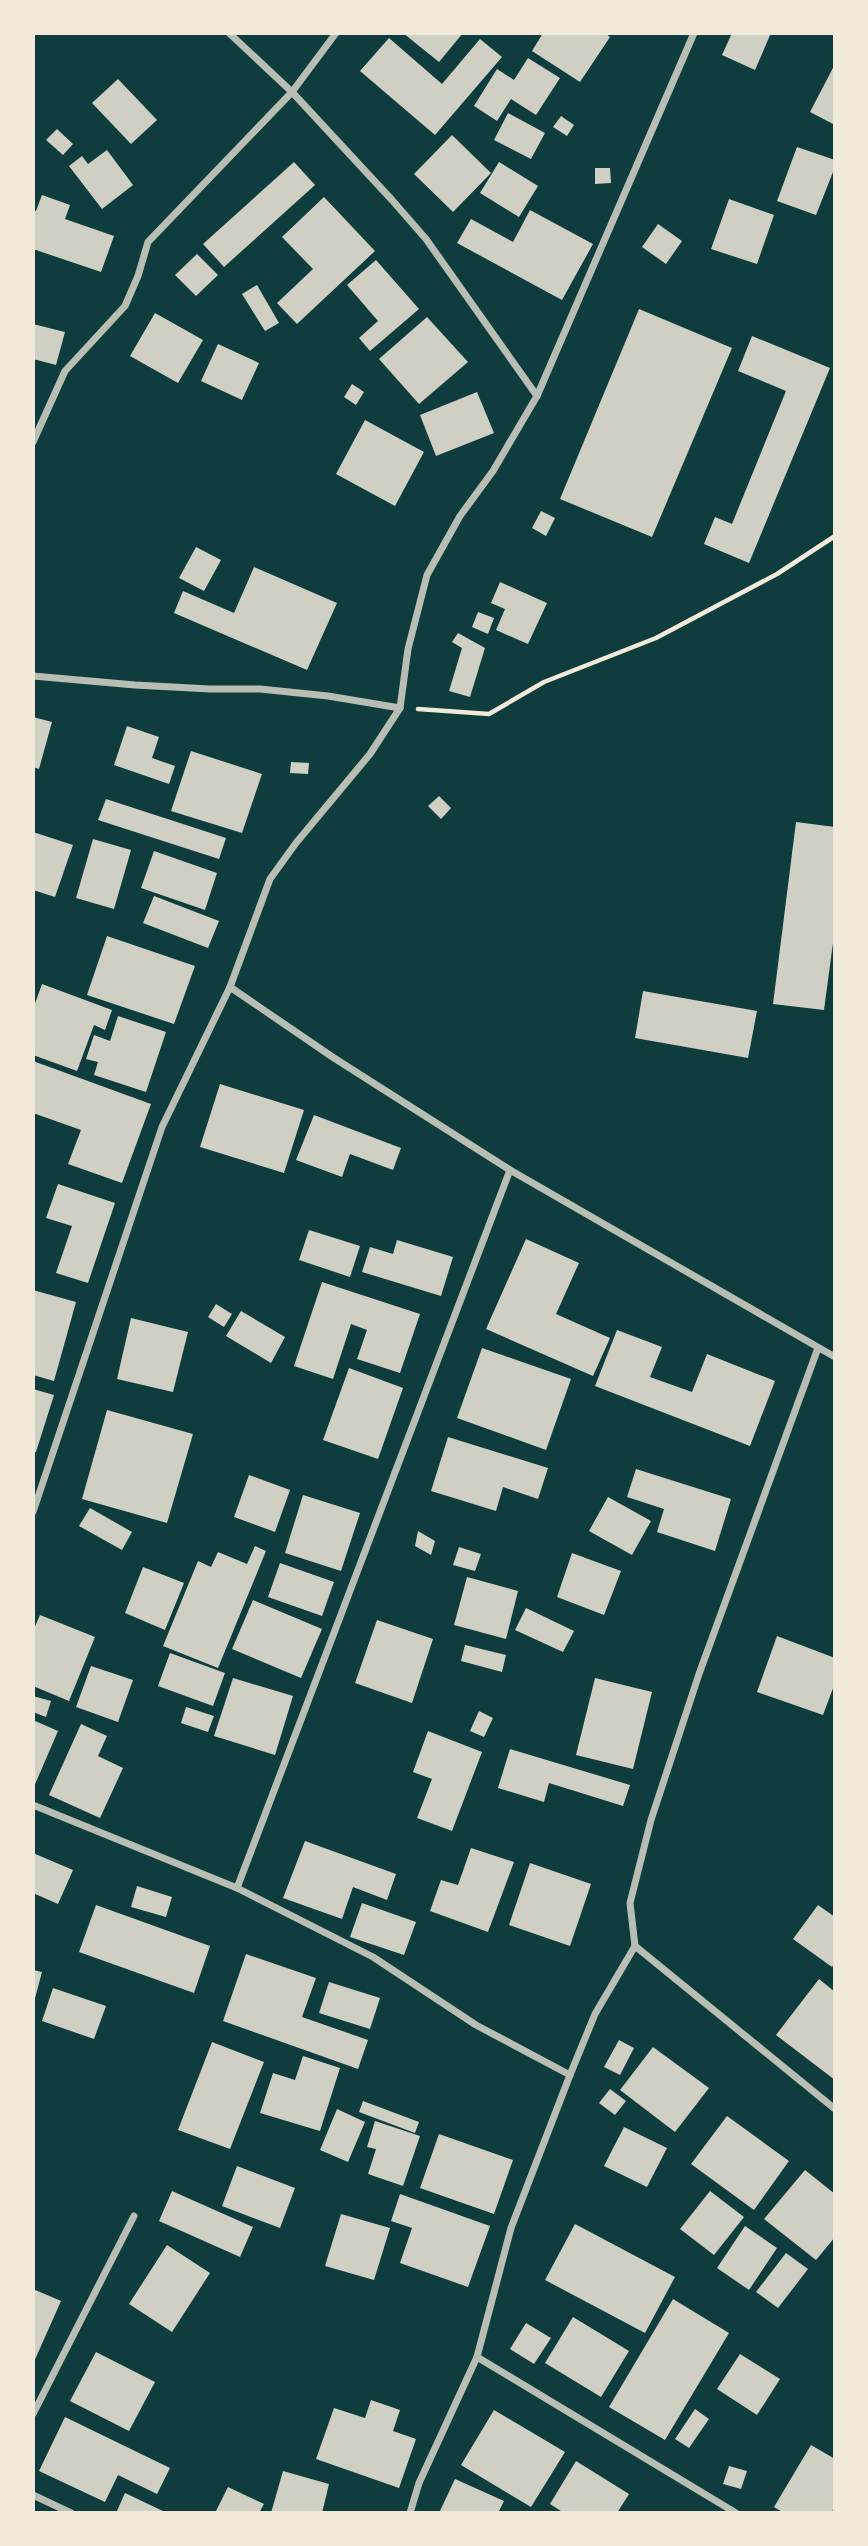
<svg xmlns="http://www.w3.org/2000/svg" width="868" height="2546" font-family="'Nunito Sans',sans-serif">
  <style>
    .building { fill: #cfcfc3 }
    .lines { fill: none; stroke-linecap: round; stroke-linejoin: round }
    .path { stroke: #f1e9da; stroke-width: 4.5 }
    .minor { stroke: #b8beb3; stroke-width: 7 }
  </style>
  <rect width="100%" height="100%" fill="#0f3d3e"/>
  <g class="building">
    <path d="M403,33H463L439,62Z"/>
    <path d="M543,33H605L610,37L580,82L532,51Z"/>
    <path d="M732,33H771L755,70L722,55Z"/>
    <path d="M389,38L442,84L480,39L502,57L435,135L360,71Z"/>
    <path d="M528,58L560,78L536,115L511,99L497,121L474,106L497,69L514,80Z"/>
    <path d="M835,64V125L810,112Z"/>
    <path d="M118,79L157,120L131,144L92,103Z"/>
    <path d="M508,113L545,133L531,159L494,140Z"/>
    <path d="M561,116L574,125L567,136L553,127Z"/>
    <path d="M57,129L73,144L63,155L46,140Z"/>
    <path d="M452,135L491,173L453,212L414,174Z"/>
    <path d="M797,147L835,160V167L816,215L777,201Z"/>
    <path d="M107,150L133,185L102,209L69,166L82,156L88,164Z"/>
    <path d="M294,162L315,185L224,267L203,244Z"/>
    <path d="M499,162L538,186L519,217L480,193Z"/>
    <path d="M595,168H610L611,183L595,184Z"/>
    <path d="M42,195L70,205L65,219L114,236L101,272L33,249V210L36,211Z"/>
    <path d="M324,197L375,251L297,324L277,303L313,269L282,237Z"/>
    <path d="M729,199L774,215L757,264L711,249Z"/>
    <path d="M530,210L593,244L562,300L457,243L471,219L513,242Z"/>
    <path d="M658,224L682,241L666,264L642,247Z"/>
    <path d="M197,254L218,275L196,296L175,275Z"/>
    <path d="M376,260L419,309L370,351L359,338L378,321L347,285Z"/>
    <path d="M257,285L279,323L265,331L242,294Z"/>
    <path d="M639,309L732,348L652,537L560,499Z"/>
    <path d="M155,313L203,340L178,383L130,356Z"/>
    <path d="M427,317L468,362L419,404L379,359Z"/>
    <path d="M33,324L65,332L56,365L33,359Z"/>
    <path d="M752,336L830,368L749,563L704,544L715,517L732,524L786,391L738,371Z"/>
    <path d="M218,344L259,363L242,400L201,381Z"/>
    <path d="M352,384L364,392L356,405L344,397Z"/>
    <path d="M477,392L494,433L436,456L420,415Z"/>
    <path d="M365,420L424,452L395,506L336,474Z"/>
    <path d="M541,511L555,518L546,536L532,528Z"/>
    <path d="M196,547L221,560L204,591L179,578Z"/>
    <path d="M254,567L337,603L307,670L174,613L183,591L234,613Z"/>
    <path d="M500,582L547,603L528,644L496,630L505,609L491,603Z"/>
    <path d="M478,612L494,618L488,634L472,627Z"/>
    <path d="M458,633L485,648L470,697L449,691L462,648L452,642Z"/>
    <path d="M33,717L52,722L39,769L33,767Z"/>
    <path d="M127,726L159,737L152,758L175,766L169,784L114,765Z"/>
    <path d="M191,751L262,774L242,833L171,811Z"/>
    <path d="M291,762L309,763L308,774L290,773Z"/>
    <path d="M439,796L451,808L441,819L428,806Z"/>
    <path d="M106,799L226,838L219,859L98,820Z"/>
    <path d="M796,822L835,827V928L824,1010L773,1004Z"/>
    <path d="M33,832L73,845L55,897L33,890Z"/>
    <path d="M93,839L131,850L114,909L76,898Z"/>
    <path d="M154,851L217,873L205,910L141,888Z"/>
    <path d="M154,896L219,921L208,948L143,923Z"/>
    <path d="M107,936L195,966L174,1024L87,995Z"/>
    <path d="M42,984L112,1010L105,1030L94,1025L77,1071L33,1055V1009Z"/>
    <path d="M643,991L757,1011L748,1058L635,1038Z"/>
    <path d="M118,1016L166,1032L146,1092L94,1075L98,1062L86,1059L94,1035L110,1041Z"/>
    <path d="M33,1061L151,1104L122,1183L68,1164L81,1130L33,1113Z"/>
    <path d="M220,1084L304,1110L284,1173L200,1147Z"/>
    <path d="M314,1115L401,1148L393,1170L350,1154L342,1177L296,1160Z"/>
    <path d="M58,1184L115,1203L88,1283L56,1273L72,1226L46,1218Z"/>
    <path d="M309,1230L360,1246L350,1277L299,1260Z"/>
    <path d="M526,1239L579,1263L556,1314L610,1338L593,1376L486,1329Z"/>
    <path d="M397,1240L453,1257L441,1296L362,1272L370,1247L393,1254Z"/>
    <path d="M322,1282L420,1314L400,1373L357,1359L367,1330L351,1324L333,1379L294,1366Z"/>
    <path d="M33,1290L76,1302L54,1381L33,1375Z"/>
    <path d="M216,1304L232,1314L224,1327L208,1317Z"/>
    <path d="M241,1311L285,1337L271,1363L226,1336Z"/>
    <path d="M131,1318L188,1332L173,1392L117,1379Z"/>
    <path d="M617,1330L662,1347L650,1377L692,1392L707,1354L775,1381L750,1446L595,1386Z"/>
    <path d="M482,1348L571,1379L546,1450L457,1418Z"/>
    <path d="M349,1368L403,1388L378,1459L323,1440Z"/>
    <path d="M33,1389L54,1395L36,1452L33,1451Z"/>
    <path d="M107,1410L193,1434L167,1523L82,1499Z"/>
    <path d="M448,1437L548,1468L538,1499L503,1487L496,1511L431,1491Z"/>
    <path d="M636,1469L731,1499L715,1551L657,1532L664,1509L627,1497Z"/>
    <path d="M249,1475L290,1490L275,1532L234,1517Z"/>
    <path d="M303,1495L360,1513L341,1571L285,1553Z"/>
    <path d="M608,1497L651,1521L632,1555L589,1531Z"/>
    <path d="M90,1508L132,1532L122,1550L79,1526Z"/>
    <path d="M418,1531L435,1541L431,1555L415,1546Z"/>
    <path d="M255,1546L266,1551L218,1668L163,1646L198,1561L211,1567L218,1552L247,1564Z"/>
    <path d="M459,1547L481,1554L475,1571L453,1565Z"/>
    <path d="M572,1553L621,1571L604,1615L557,1597Z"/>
    <path d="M280,1563L334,1582L322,1616L268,1597Z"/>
    <path d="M143,1567L184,1583L165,1630L125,1613Z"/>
    <path d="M467,1577L518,1591L506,1639L454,1625Z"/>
    <path d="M253,1600L322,1629L301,1678L232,1649Z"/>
    <path d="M526,1608L574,1631L563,1652L515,1630Z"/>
    <path d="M40,1615L95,1637L69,1701L33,1686V1631Z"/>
    <path d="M377,1620L433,1639L412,1703L355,1683Z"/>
    <path d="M777,1636L835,1658V1683L823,1715L757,1692Z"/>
    <path d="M465,1645L506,1655L502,1672L461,1661Z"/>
    <path d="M170,1653L225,1673L213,1706L158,1686Z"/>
    <path d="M91,1666L133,1680L118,1722L76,1707Z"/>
    <path d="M233,1678L293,1696L275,1755L214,1736Z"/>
    <path d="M595,1678L652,1692L633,1769L576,1755Z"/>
    <path d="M33,1696L51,1701L46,1717L33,1712Z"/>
    <path d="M186,1707L214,1716L208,1732L181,1723Z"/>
    <path d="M479,1711L493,1718L484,1737L470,1731Z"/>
    <path d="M33,1720L58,1731L33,1789Z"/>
    <path d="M81,1724L107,1736L98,1756L123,1768L100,1818L49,1795Z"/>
    <path d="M428,1731L482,1752L452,1831L417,1818L432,1779L413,1772Z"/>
    <path d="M510,1749L630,1785L623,1806L549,1783L544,1802L498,1788Z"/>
    <path d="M305,1841L396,1874L387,1900L353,1887L342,1919L283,1898Z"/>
    <path d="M471,1848L514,1862L488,1932L430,1911L441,1880L458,1885Z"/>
    <path d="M33,1853L73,1870L58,1904L33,1893Z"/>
    <path d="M530,1863L591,1884L570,1946L509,1925Z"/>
    <path d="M137,1886L172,1897L166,1917L131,1907Z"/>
    <path d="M362,1903L416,1922L404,1955L350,1937Z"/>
    <path d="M96,1905L210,1946L194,1993L79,1952Z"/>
    <path d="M818,1905L835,1917V1962L832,1967L793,1939Z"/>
    <path d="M246,1954L316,1978L302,2017L368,2040L358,2069L223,2021Z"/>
    <path d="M33,1970L42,1972L34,2002H33Z"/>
    <path d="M819,1979L835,1992V2080L776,2035Z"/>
    <path d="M329,1982L380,1998L370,2029L319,2013Z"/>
    <path d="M53,1988L106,2006L94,2039L42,2021Z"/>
    <path d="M619,2040L634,2048L620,2075L604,2067Z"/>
    <path d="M212,2042L264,2062L230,2149L178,2130Z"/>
    <path d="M653,2047L709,2088L675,2132L620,2090Z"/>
    <path d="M303,2056L340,2068L320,2131L260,2113L273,2073L295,2080Z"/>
    <path d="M610,2089L626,2101L615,2115L599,2103Z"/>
    <path d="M363,2101L419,2122L415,2133L359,2112Z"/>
    <path d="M337,2109L365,2122L348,2162L320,2150Z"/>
    <path d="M727,2116L789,2161L754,2210L691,2164Z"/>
    <path d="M375,2121L420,2136L403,2186L368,2174L376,2149L367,2147Z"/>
    <path d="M624,2127L667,2148L647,2187L604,2166Z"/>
    <path d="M439,2134L513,2160L494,2214L420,2188Z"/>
    <path d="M237,2166L295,2188L280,2228L222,2206Z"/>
    <path d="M805,2170L835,2194V2237L816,2260L764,2219Z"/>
    <path d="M172,2191L253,2227L240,2257L159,2221Z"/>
    <path d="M710,2191L744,2217L714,2255L680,2229Z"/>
    <path d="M400,2194L490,2226L468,2287L400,2263L412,2228L391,2221Z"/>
    <path d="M341,2214L390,2228L374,2280L325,2266Z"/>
    <path d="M575,2224L675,2277L645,2333L545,2280Z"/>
    <path d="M745,2226L777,2248L749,2290L717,2268Z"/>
    <path d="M167,2245L210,2273L172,2332L129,2304Z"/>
    <path d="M786,2253L808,2269L778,2308L756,2292Z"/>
    <path d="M33,2289L61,2301L33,2364Z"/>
    <path d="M673,2299L729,2333L665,2440L609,2407Z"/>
    <path d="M573,2317L629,2351L601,2397L545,2363Z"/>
    <path d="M526,2323L551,2338L534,2364L510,2349Z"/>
    <path d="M96,2352L155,2382L129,2431L70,2401Z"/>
    <path d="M740,2354L780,2379L757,2415L717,2389Z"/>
    <path d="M371,2400L400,2410L393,2431L416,2439L399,2488L316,2459L334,2408L365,2418Z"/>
    <path d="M695,2409L709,2419L689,2448L675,2439Z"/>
    <path d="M494,2410L565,2452L531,2507L461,2465Z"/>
    <path d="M65,2417L170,2468L157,2494L118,2475L105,2502L39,2471Z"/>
    <path d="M811,2445L835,2459V2507L831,2513H784L774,2507Z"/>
    <path d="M576,2461L629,2494L617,2513H564L550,2504Z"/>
    <path d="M729,2466L747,2471L741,2489L723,2484Z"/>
    <path d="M283,2471L329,2484L322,2513H271Z"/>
    <path d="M455,2479L504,2501L498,2513H439Z"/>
    <path d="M228,2487L264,2504L259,2513H215Z"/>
    <path d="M125,2493L167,2513H116Z"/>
  </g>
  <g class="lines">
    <path class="path" d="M418,709L489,714L544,682L656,638L777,574L835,536"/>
    <g class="minor">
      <path d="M229,33L292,92L392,200L426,239L537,396"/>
      <path d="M33,442L65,371L125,306L138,276L148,242L292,92L336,33"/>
      <path d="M33,676L135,685L210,689H260L328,696L400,708"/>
      <path d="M230,987L334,1058L510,1170L835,1357"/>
      <path d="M33,1512L162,1127L230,987L270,879L296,843L370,754L400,708L408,649L427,575L460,516L493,471L537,396L694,33"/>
      <path d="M33,1805L237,1888L373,1957L476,2025L570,2075"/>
      <path d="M237,1888L510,1170"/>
      <path d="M635,1946L630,1903L651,1820L699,1674L818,1348"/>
      <path d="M635,1946L835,2109"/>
      <path d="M477,2357L736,2513"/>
      <path d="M33,2414L134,2216"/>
      <path d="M33,2495L71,2513"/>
      <path d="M410,2513L419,2483L477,2357L511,2228L570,2075L595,2014L635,1946"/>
    </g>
  </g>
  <rect width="868" height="2546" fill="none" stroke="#f1e9da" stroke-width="70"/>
</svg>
